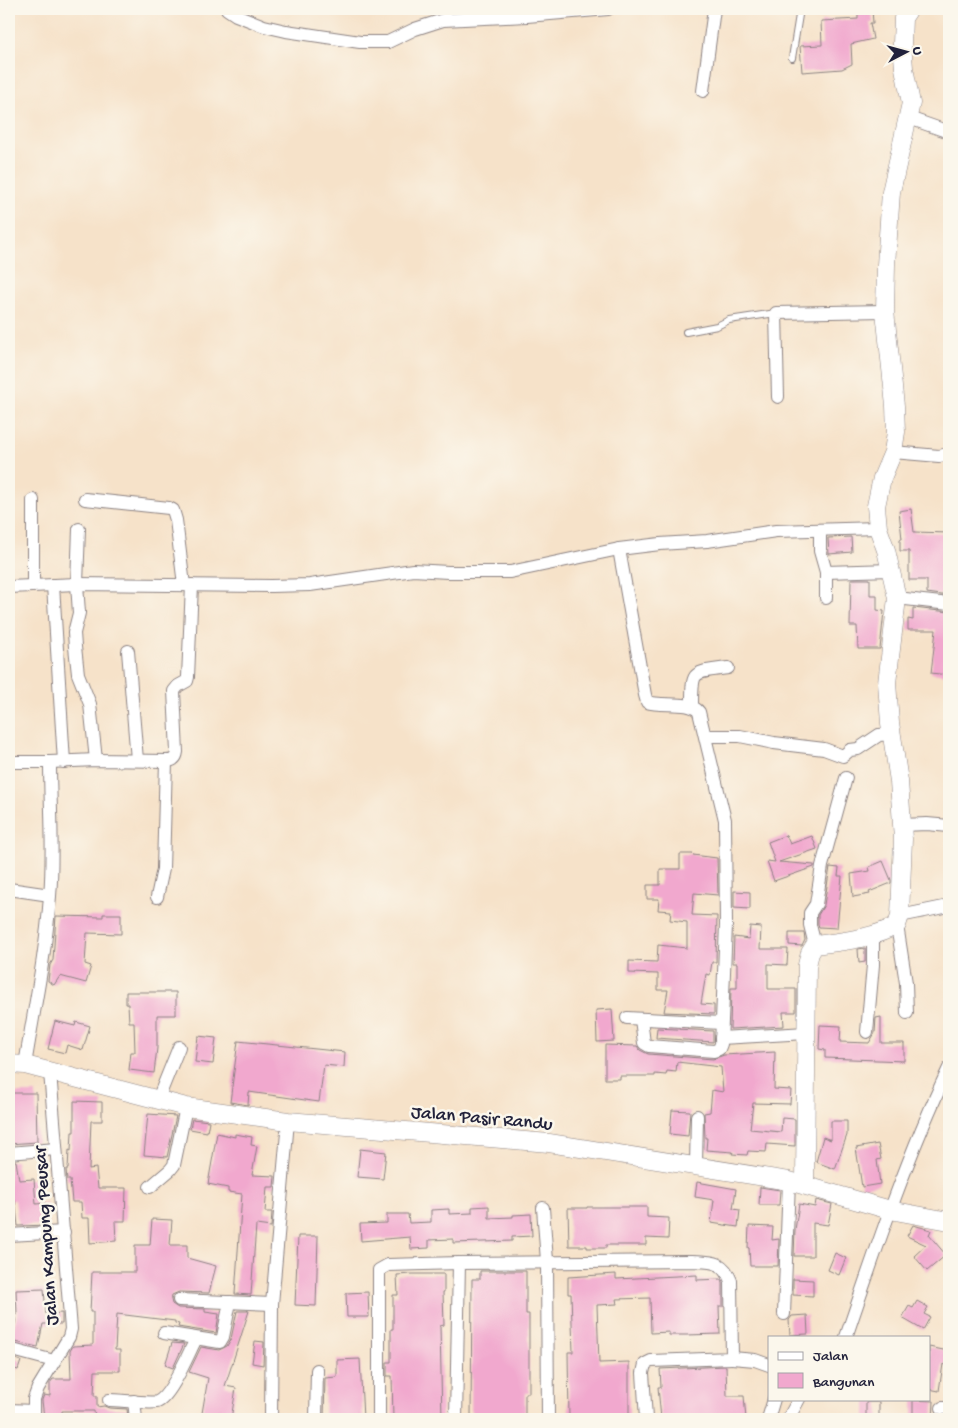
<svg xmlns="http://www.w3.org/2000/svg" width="958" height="1428" font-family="'Gochi Hand',sans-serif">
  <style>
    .building { fill: #f1a8ce }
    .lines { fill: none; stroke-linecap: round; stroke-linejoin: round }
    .lane-casing { stroke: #8c8282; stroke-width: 8 }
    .street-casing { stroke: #8c8282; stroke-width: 14 }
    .secondary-casing { stroke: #8c8282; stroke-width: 19 }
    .lane { stroke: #fff; stroke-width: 6 }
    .street { stroke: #fff; stroke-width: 12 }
    .secondary { stroke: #fff; stroke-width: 18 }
    .labels { text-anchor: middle; stroke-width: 5; stroke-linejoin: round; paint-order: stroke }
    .street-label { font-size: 19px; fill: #22223b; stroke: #fbf7ec }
  </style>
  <rect width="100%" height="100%" fill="#fbf7ec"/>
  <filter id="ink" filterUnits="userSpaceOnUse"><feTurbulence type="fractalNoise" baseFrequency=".02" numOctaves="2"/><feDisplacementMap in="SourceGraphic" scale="10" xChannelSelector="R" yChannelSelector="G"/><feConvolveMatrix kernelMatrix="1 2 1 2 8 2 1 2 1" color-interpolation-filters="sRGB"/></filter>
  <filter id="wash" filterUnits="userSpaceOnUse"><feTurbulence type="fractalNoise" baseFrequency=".0096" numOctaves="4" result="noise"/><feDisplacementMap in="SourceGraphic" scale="20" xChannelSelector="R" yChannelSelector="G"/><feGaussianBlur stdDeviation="1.12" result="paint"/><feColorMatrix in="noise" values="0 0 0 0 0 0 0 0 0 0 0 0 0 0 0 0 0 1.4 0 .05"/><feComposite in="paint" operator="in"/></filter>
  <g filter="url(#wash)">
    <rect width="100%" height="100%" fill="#f6e2c9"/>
    <g id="blocks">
      <g class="building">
        <path d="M858,9H872L873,23H870L873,39L851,44L852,64L842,69L802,72L800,46L822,45L821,21L858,19Z"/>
        <path d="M911,509L914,532L949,533V596L927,593V580H909V551H900V539H902L899,511Z"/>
        <path d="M851,537L852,552L829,554L828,538Z"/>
        <path d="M851,579H870V595H877V610L884,611L880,649H858L857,626H850Z"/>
        <path d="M913,608L949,612L948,675L931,673L936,630H908V619L913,620Z"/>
        <path d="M786,835L790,844L812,836L817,849L779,862L814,865V867L774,881L767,861L775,862L768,842Z"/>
        <path d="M680,854H693V855L717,858L718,895L694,893L692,915L717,916L716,962H712L710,975L706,974L701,1004L714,1005V1014L664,1012L668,990H658V974L629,973V961L657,962L658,945L687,948V922L670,920L671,911L658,910L659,899H647V885H660V869H680Z"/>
        <path d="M883,861L891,880V883L869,892L870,894L853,897L851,874L870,871L869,867Z"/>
        <path d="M830,867L839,868L838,876H842L837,928L819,927L818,924V915L824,905Z"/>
        <path d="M734,891L750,892V909L734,908Z"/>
        <path d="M103,914H121V934L87,933L85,964L91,966L86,983L60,976L54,985L48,981L50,965L53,960L56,916L103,917Z"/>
        <path d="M750,926L761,927L760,949H788L787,965L768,964V989H796V1012H783L784,1026L730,1029L731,988H737V963H733L734,937L749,939Z"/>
        <path d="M789,933H804L805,940L802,946L789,945Z"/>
        <path d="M865,948V962L859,963L858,949Z"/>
        <path d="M126,992H176V1015H157V1048L154,1073L129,1070L131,1052H135L134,1022H129L128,1004H126Z"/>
        <path d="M612,1009L614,1041L597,1042L596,1010Z"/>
        <path d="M881,1017V1043H904V1061L825,1058V1050L819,1049L820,1025L841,1026L840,1042L869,1043L875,1033L876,1018Z"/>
        <path d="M55,1021L75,1026L76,1022L90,1026L83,1050L67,1045L65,1053L48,1049Z"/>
        <path d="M657,1028L713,1031V1042L656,1038Z"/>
        <path d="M198,1036L216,1038L213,1064L195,1062Z"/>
        <path d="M238,1041L345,1052L344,1067L324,1065L319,1102L249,1092L248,1105L230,1102Z"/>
        <path d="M605,1045L637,1046L640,1050L648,1054L713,1059L724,1055L775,1052L774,1089L791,1090L790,1104L753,1103L750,1129L781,1132L782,1118L795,1119V1146L767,1144L766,1152L748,1151L747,1155L732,1154L733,1152L706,1150L707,1138H705L704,1113L710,1112L712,1090L723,1092L721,1067L677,1062L676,1072L667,1071L666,1075L655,1074V1076H620V1079H605Z"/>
        <path d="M9,1093H36L37,1142L9,1144Z"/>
        <path d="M74,1101L102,1102V1121H91L89,1169L96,1168L98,1188H126L125,1221H115L116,1241L90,1243L89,1218H82L81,1202H72L70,1180H67L66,1169H68L69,1150L71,1151L72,1132H74Z"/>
        <path d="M672,1110L690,1111L688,1136L670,1134Z"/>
        <path d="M148,1114L176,1116L167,1157L144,1155Z"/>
        <path d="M192,1119L209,1121L207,1132L190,1129Z"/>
        <path d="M831,1121H847V1135L835,1169L816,1162L823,1137L831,1140Z"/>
        <path d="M217,1133L235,1137V1134L252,1137L251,1145L257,1146L252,1175L275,1176L274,1187H267L265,1212H272L271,1227L256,1225L251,1295L235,1294L242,1194L228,1192V1188L208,1184Z"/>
        <path d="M878,1144L881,1159L877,1160L880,1184L862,1187L856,1148Z"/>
        <path d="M360,1149L386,1152L383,1179L357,1177Z"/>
        <path d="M9,1161H16L19,1180L34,1179L36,1204L46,1203L48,1225L18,1226L15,1200L9,1201Z"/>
        <path d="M697,1182L736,1189L733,1209L740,1210L738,1227L711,1223L714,1200L695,1197Z"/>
        <path d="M760,1187L780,1190L779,1205H759Z"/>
        <path d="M816,1200L832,1204L828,1225L813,1223V1256H794L795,1230L799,1204L815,1207Z"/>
        <path d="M489,1206V1218L513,1217V1215L531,1214L532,1236L512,1237V1241L453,1243V1239L429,1240V1248L411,1249L410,1237L361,1241L360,1224L387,1223V1214H408L409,1223L431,1222V1210L449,1209V1214L472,1213V1207Z"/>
        <path d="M587,1207H647V1217L669,1218L668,1239L646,1238V1245H606V1248H587V1246H569L568,1208H587Z"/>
        <path d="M152,1219L172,1220L170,1245H187V1258L216,1266L209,1293L179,1292L172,1295L171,1300L172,1304L178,1308L205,1309V1312L219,1314L216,1333L178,1327L179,1324L175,1323V1321L117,1314L115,1350H120V1371H95L94,1396H97V1407L104,1406L109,1408L127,1409L128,1419H95L94,1411H62V1419H44L42,1400L44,1395L50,1396V1383L53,1379H71L70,1351L73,1346L93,1345V1312H90L92,1272H135V1245H150Z"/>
        <path d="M913,1225L931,1230L929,1235L946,1255L927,1271L914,1256L926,1245L907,1236Z"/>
        <path d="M749,1226L773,1227L772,1240L779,1239L778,1266H750L749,1248H748Z"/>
        <path d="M298,1236H318L316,1306L295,1305Z"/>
        <path d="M835,1253L846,1258L839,1275L828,1270Z"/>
        <path d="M480,1271H526V1314H529V1393H525V1419H471L472,1279H480Z"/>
        <path d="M412,1274H444V1292H443L444,1325L440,1326L442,1419H393L392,1376H387V1362H391V1329H393V1295H398L397,1275Z"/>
        <path d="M616,1274V1279L697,1275V1280L721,1279L723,1283V1306H719L720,1334L686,1335H669V1332L651,1333L650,1298L616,1299L617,1304L597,1305L599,1363L629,1362V1419H569L568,1352H573L571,1294H568V1277Z"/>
        <path d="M793,1279L813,1280V1296L793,1295Z"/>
        <path d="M44,1289L46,1314L62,1313V1324H43L38,1347L11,1341L17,1314L16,1290Z"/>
        <path d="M368,1292L369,1317H347L346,1293Z"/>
        <path d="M917,1301L928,1307L924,1314L930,1317L923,1330L902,1318L909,1306L913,1308Z"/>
        <path d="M237,1311H249L225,1386L236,1388L231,1419H201L208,1378L189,1372L201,1347L219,1350L227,1346L231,1339Z"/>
        <path d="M807,1315L808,1334L790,1335L789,1320L792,1316Z"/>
        <path d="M255,1341L264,1342L263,1365L252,1363Z"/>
        <path d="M172,1343L184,1344L173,1368L165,1365Z"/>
        <path d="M929,1347L948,1351L946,1365L943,1364L939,1391L929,1389Z"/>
        <path d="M9,1357L21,1361L18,1370L9,1367Z"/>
        <path d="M360,1359L363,1419H324L325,1378L337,1377V1360Z"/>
        <path d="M726,1366L727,1396H744L746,1419H661L658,1387H661L660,1369Z"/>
        <path d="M913,1400L934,1401L933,1419H913Z"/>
        <rect x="866" y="1402" width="13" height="17"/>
      </g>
    </g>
  </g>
  <g filter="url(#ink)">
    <use href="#blocks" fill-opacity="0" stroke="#8c8282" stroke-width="1"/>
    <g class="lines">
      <defs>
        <g id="lane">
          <path d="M792,58L800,9"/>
          <path d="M686,332L717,326L729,320L776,313"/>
        </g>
        <g id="street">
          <path d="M227,9L236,15L264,26L286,31L360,42H388L415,29L443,20L527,16L608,9"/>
          <path d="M703,91L714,9"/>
          <path d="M909,118L949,132"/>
          <path d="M778,397L776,313L885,311"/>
          <path d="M893,452L939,456L949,454"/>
          <path d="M85,499L169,508L173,510L176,520L184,585"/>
          <path d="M79,529L77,584L79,613L74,633L75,647L78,674L90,704L96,760"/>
          <path d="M820,530V551L826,572V598"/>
          <path d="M619,549L645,695L647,702C662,707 690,700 699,712L725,820L726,925L721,1044L719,1049L714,1051L649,1046L644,1043L641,1019"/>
          <path d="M826,572L891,570"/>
          <path d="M33,585V500"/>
          <path d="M53,585L64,762"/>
          <path d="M9,587L77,584L271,586L310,585L413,570L448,572H510L619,549L660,544L707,541L776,531L878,528"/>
          <path d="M897,598L949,604"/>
          <path d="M128,651L137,760"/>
          <path d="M692,706C692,669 692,673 728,668"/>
          <path d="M705,736H740L774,743L824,749L843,756L850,750L858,749L879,735L892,734"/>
          <path d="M9,762H50"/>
          <path d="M902,825L927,824L949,826"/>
          <path d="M9,889L50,895"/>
          <path d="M157,897L163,869L166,761"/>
          <path d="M900,916L949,906"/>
          <path d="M897,925L906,983L907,1013"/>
          <path d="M815,945L810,925V913L816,904L822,866L846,778"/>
          <path d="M627,1018L721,1023"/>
          <path d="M867,1032L873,965V936"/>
          <path d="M721,1038L806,1033"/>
          <path d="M25,1065C34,1009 46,953 50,896C54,852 50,806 50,762L96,760L166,761C173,761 176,759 177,752L174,691L178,686L187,681L188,677L192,585"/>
          <path d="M158,1099L179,1047"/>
          <path d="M9,1153L56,1149"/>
          <path d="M696,1165L697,1116"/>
          <path d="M150,1187L170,1170L174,1165L186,1107"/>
          <path d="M543,1208L547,1261L548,1419"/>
          <path d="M9,1235L64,1232"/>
          <path d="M179,1300L272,1304"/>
          <path d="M784,1314L789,1181"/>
          <path d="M164,1333L220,1342L223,1337L230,1302"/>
          <path d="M846,1337C877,1246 908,1154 949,1068"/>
          <path d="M9,1349L54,1361"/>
          <path d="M732,1358L755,1360L769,1365"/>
          <path d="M109,1400C119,1400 148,1404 157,1402C171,1397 189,1352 196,1339"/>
          <path d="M134,1401L136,1419"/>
          <path d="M942,1408H949"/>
          <path d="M9,1410L34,1411"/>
          <path d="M34,1419V1399L38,1388L69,1337L71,1329L50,1072"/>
          <path d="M271,1419L272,1304L288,1121"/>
          <path d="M316,1419L317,1370"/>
          <path d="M379,1419V1270L388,1265L459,1263"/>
          <path d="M456,1419L459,1263L692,1261C712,1262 723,1260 731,1281L732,1358L651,1361L645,1364L643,1373L646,1419"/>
          <path d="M768,1419L774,1399"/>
          <path d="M788,1419L799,1399"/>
        </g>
        <g id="secondary">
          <path d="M9,1064L25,1065L186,1107L288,1121L549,1143L789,1181L890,1210L949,1221"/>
          <path d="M805,1184L807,965L810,953L815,945C843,941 872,939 897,925L900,916L903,839L899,781L890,723L887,683L897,598L886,550L878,528L876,506L882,478L893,452L896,432L895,406L885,311L886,265L891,192L911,103L904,68L902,44L903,18L909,9"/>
        </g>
      </defs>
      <use href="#lane" class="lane-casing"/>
      <use href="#street" class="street-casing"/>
      <use href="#secondary" class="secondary-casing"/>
      <use href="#lane" class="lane"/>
      <use href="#street" class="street"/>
      <use href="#secondary" class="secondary"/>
    </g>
  </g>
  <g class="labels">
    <g class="street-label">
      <text transform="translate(482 1116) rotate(5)" y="7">Jalan Pasir Randu</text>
      <text transform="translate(44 1236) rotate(-94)" y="7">Jalan Kampung Peusar</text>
    </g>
  </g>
  <rect width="958" height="1428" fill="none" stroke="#fbf7ec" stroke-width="30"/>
  <rect x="768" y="1336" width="162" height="65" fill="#fbf7ec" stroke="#a4a2a5"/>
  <rect x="778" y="1352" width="25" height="8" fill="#ffffff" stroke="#a4a2a5"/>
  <text x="813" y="1360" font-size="15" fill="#22223b">Jalan</text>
  <rect x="778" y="1373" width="25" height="15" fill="#f1a8ce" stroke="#a4a2a5"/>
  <text x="813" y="1386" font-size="15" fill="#22223b">Bangunan</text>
  <g transform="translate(906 52) rotate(84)" stroke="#fbf7ec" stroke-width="4" paint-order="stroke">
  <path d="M0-4L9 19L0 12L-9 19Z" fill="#22223b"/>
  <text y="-8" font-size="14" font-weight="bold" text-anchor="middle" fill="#22223b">U</text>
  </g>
</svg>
